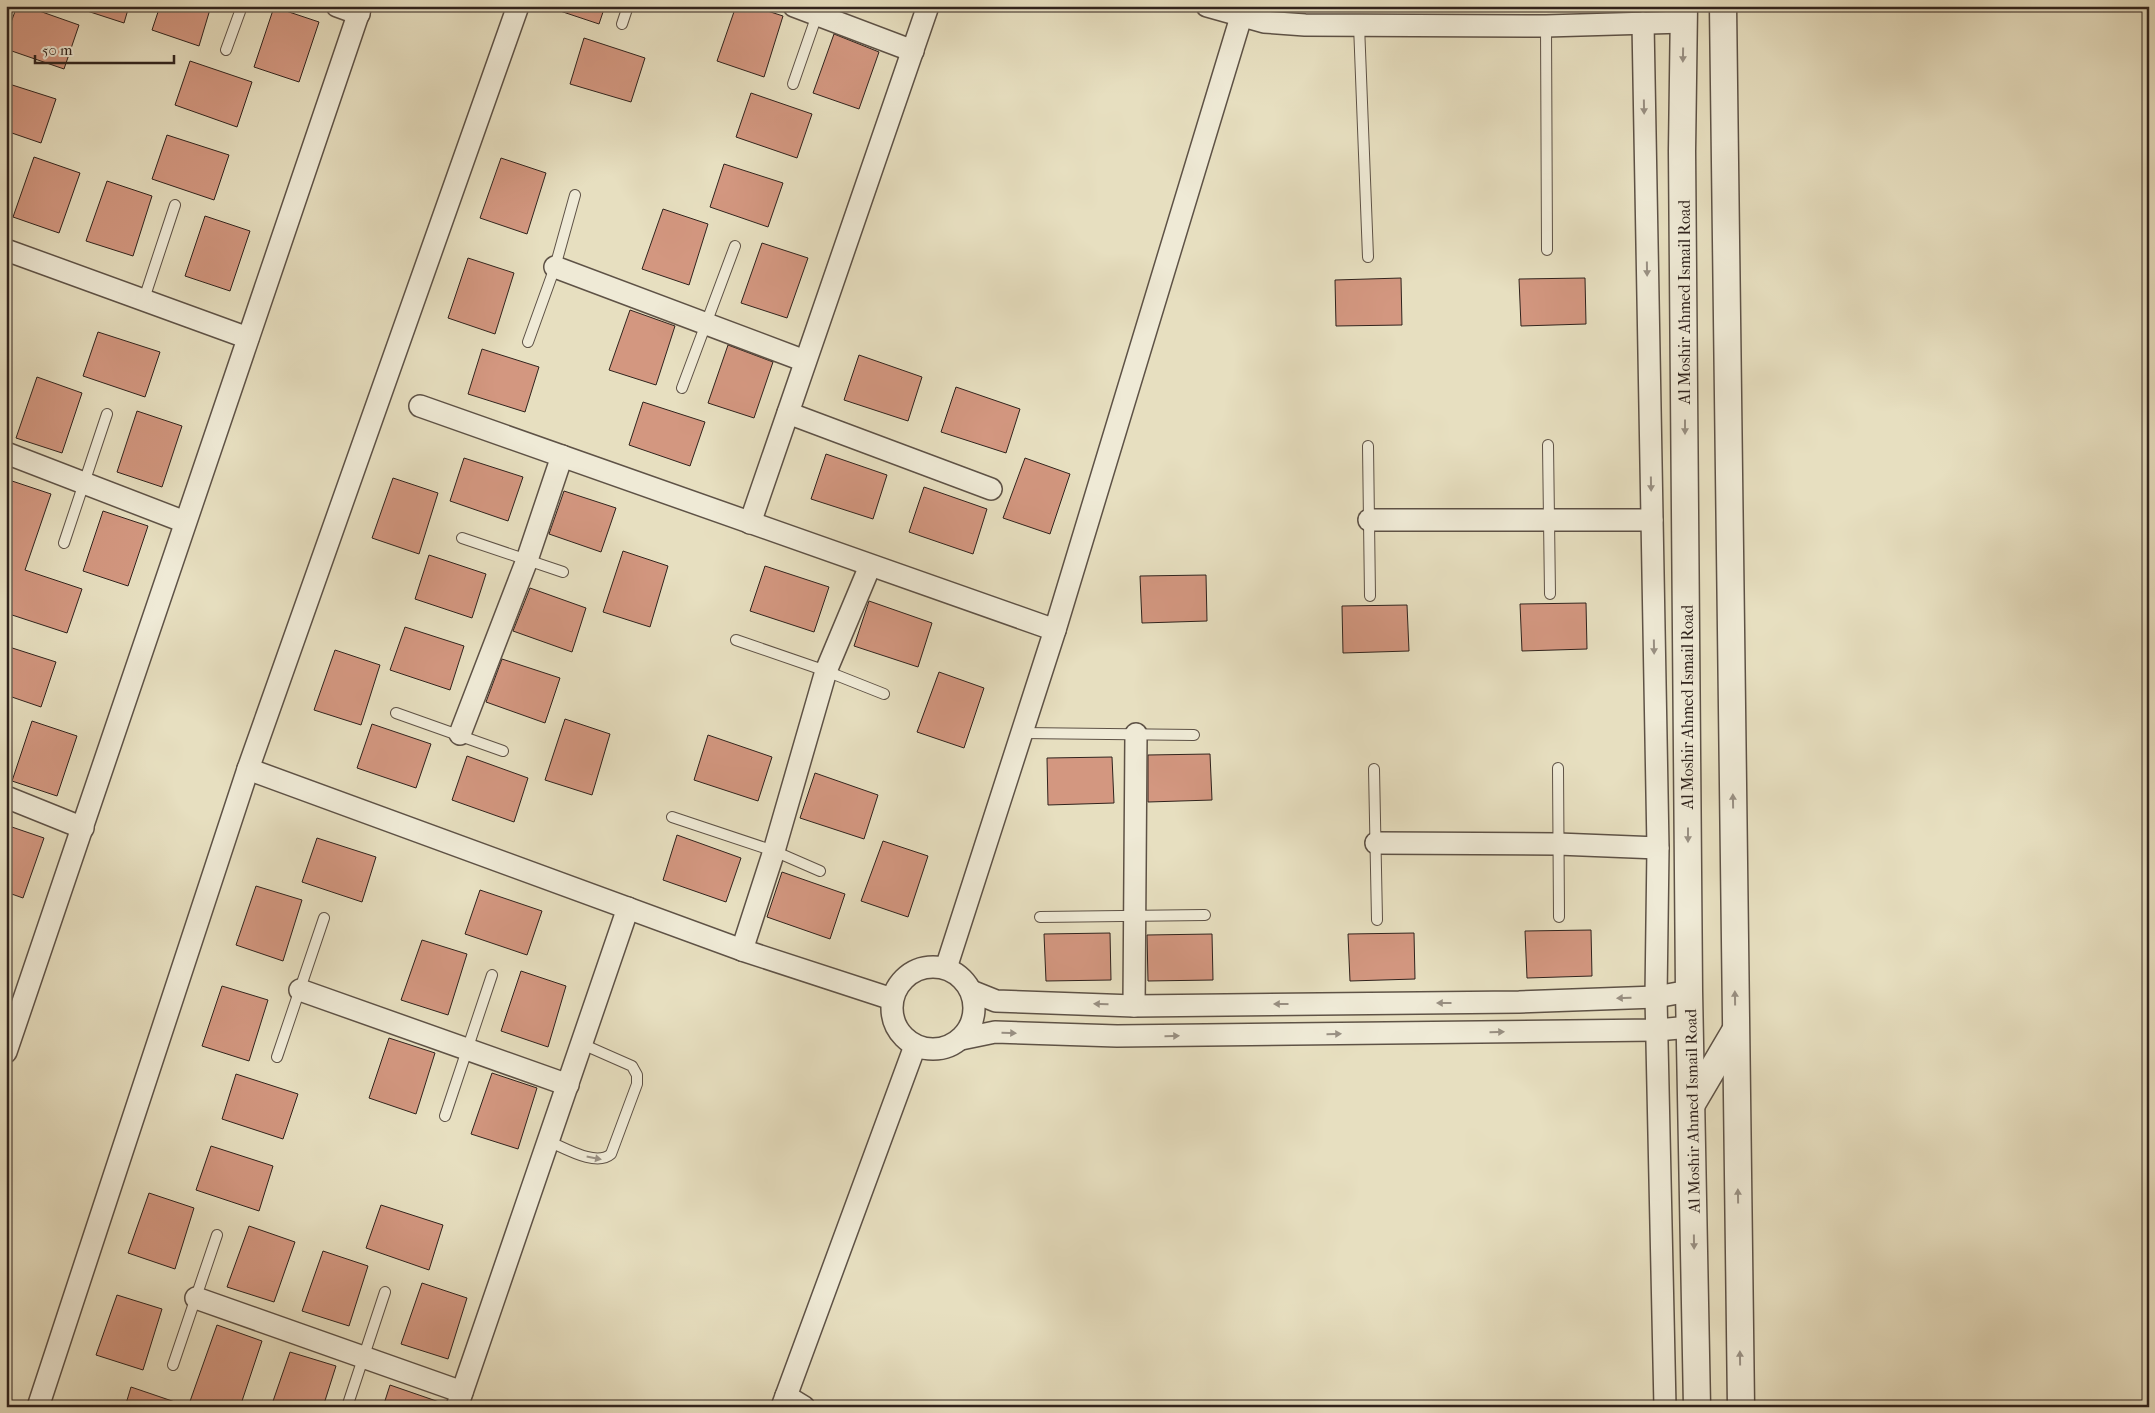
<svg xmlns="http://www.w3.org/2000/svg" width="2155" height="1413" font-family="'IM FELL French Canon',serif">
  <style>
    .building { fill: #d39780; stroke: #30231d }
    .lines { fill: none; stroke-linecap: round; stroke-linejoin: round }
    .service-casing { stroke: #5e5246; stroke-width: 12 }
    .minor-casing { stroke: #5e5246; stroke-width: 24 }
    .tertiary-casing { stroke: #5e5246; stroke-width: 29 }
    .service { stroke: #efead6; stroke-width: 10 }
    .minor { stroke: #efead6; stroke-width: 21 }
    .tertiary { stroke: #efead6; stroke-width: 26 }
    .oneway { fill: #999083 }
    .labels { text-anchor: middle; stroke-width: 4; stroke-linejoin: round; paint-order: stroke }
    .street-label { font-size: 16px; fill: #30231d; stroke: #efead6 }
  </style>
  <rect width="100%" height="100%" fill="#e7dfc0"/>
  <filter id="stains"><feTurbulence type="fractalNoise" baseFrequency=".004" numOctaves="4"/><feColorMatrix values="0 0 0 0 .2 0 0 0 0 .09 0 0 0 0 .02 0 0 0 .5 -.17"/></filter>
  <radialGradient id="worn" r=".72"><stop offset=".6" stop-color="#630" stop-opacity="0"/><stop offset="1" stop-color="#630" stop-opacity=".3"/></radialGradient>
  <g class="building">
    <path d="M17,6H25L79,25L64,69L6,49V36Z"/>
    <path d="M82,6H129L124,23L81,9Z"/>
    <path d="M160,6H211L199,46L152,30Z"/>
    <path d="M555,6H605L599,24L554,9Z"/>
    <path d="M736,6H752L783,16L764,77L717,61Z"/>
    <path d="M274,7L319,22L299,82L254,67Z"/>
    <path d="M834,34L879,52L859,109L813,93Z"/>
    <path d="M584,38L645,58L631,102L570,84Z"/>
    <path d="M190,61L252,82L237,127L175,105Z"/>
    <path d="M6,83L56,99L41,143L6,131Z"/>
    <path d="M751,93L812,114L797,158L736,137Z"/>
    <path d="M167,135L229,155L214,200L152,179Z"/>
    <path d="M34,157L80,173L59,233L13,217Z"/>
    <path d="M501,158L546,173L527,234L480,218Z"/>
    <path d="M724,164L783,183L768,227L710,207Z"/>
    <path d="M107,181L152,196L133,256L86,241Z"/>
    <path d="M663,209L708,224L689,285L642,269Z"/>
    <path d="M205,216L250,231L230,291L185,276Z"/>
    <path d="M762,243L808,258L787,318L741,303Z"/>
    <path d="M468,258L514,273L495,334L448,318Z"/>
    <path d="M1401,278L1402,325L1336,326L1335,280Z"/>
    <path d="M1585,278L1586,324L1521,326L1519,279Z"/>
    <path d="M630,310L675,326L656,385L609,370Z"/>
    <path d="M98,332L160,352L145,397L83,376Z"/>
    <path d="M728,345L773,362L754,418L708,403Z"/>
    <path d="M482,349L539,367L525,412L468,394Z"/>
    <path d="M859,355L922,377L908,421L844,400Z"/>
    <path d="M37,377L82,393L62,453L16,438Z"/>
    <path d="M956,387L1020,409L1006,453L941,432Z"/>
    <path d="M643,402L705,422L690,466L629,445Z"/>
    <path d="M137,411L182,426L162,487L117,472Z"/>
    <path d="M826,454L887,475L873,519L811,499Z"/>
    <path d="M464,458L523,477L508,521L450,501Z"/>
    <path d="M1025,458L1070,474L1050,534L1003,518Z"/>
    <path d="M393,478L438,493L419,554L372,538Z"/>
    <path d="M6,479L51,494L25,570L82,589L67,633L6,613Z"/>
    <path d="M924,487L987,509L973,554L909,532Z"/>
    <path d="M564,491L616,508L601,552L549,534Z"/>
    <path d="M103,511L148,526L128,586L83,571Z"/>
    <path d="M623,551L668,566L650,627L603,612Z"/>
    <path d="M429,555L486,574L472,618L415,599Z"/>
    <path d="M765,566L829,587L814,632L750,611Z"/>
    <path d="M1206,575L1207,621L1142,623L1140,576Z"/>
    <path d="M530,588L586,608L572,652L513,631Z"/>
    <path d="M869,601L932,623L918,667L854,646Z"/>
    <path d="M1586,603L1587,649L1522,651L1520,604Z"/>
    <path d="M1407,605L1409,651L1343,653L1342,606Z"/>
    <path d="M405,627L464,646L450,690L390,670Z"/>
    <path d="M6,646L56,662L41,707L6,695Z"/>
    <path d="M335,650L380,665L361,725L314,710Z"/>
    <path d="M502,659L560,678L545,723L486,702Z"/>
    <path d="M939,672L984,688L964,748L917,732Z"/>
    <path d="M565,719L610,734L592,795L545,780Z"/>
    <path d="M32,721L77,736L57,796L12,781Z"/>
    <path d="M372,724L431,744L416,788L357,768Z"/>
    <path d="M708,735L772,757L758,801L694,780Z"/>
    <path d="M1210,754L1212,800L1148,802V755Z"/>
    <path d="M467,756L528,778L514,822L452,800Z"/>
    <path d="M1112,757L1114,803L1048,805L1047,758Z"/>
    <path d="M815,773L878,795L864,839L800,818Z"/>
    <path d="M6,825L44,838L23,898L6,892Z"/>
    <path d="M677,835L741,858L726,902L663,880Z"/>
    <path d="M317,838L376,857L362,902L302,882Z"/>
    <path d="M883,841L928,856L908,917L861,901Z"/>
    <path d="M782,872L845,894L830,939L767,917Z"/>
    <path d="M256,886L302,900L283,961L236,945Z"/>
    <path d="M480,890L542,911L527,955L465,934Z"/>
    <path d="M1591,930L1592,976L1527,978L1525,931Z"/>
    <path d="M1110,933L1111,980L1046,981L1044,934Z"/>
    <path d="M1414,933L1415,979L1350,981L1348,934Z"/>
    <path d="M1212,934L1213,980L1148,981L1147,935Z"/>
    <path d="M422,940L467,954L448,1015L401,1000Z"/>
    <path d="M521,971L566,986L548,1047L501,1031Z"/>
    <path d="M222,986L268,1000L249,1061L202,1046Z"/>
    <path d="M389,1038L435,1053L416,1114L369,1098Z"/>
    <path d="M492,1073L537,1088L518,1149L471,1134Z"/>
    <path d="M236,1074L298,1094L283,1139L222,1119Z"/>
    <path d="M211,1146L273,1166L259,1211L196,1190Z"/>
    <path d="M149,1193L194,1208L175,1269L128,1253Z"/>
    <path d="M381,1205L443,1225L429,1270L366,1248Z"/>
    <path d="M249,1226L295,1242L274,1302L227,1287Z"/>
    <path d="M323,1251L368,1266L349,1326L302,1311Z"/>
    <path d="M422,1283L467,1298L448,1359L401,1344Z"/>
    <path d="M117,1295L162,1309L143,1370L96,1355Z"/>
    <path d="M217,1325L262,1341L240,1407H188Z"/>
    <path d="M290,1352L336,1366L323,1407H271Z"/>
    <path d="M390,1385L445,1404V1407H383Z"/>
    <path d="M131,1387L181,1404V1407H125Z"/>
  </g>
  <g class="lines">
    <defs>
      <g id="service">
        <path d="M622,24L628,6"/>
        <path d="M1359,25L1368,257"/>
        <path d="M1546,26L1547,250"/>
        <path d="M226,50L242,6"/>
        <path d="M793,84L818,12"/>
        <path d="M144,299L175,205"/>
        <path d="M528,342L555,267L575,195"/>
        <path d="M682,388L735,246"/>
        <path d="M1548,445L1550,594"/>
        <path d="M1368,446L1370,596"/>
        <path d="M462,538L563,572"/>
        <path d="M64,543L107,414"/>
        <path d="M736,640L826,671L884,694"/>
        <path d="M396,713L503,751"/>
        <path d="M1022,733L1194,735"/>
        <path d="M1558,768L1559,917"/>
        <path d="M1374,769L1377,920"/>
        <path d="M672,817L774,851L820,871"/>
        <path d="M1040,917L1205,915"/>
        <path d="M277,1057L324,918"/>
        <path d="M445,1116L492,975"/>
        <path d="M548,1141C565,1148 596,1167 611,1154L637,1084V1075L632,1066L582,1044"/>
        <path d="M173,1365L217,1235"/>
        <path d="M347,1407L385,1292"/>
      </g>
      <g id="minor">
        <path d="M337,6L359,14"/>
        <path d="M794,6L913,51"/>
        <path d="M1207,6L1264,22L1305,25L1546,26L1684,22"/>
        <path d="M1643,23L1658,848L1656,997L1665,1407"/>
        <path d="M6,250L248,338"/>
        <path d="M555,267L805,361"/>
        <path d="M420,406L1055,630"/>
        <path d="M788,413L991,489"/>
        <path d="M6,453L185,522"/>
        <path d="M1369,520H1652"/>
        <path d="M750,523L928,6"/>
        <path d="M460,734L527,560L562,456"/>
        <path d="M248,769L742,950L892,999"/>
        <path d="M6,797L83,828"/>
        <path d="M1376,843L1558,844L1658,848"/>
        <path d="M742,950L774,851L826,671L870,566"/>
        <circle cx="933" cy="1008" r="41"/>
        <path d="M946,968L1055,630L1241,17"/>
        <path d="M300,990L568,1085"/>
        <path d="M971,991L996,1001L1134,1006L1519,1002L1656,997L1689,991"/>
        <path d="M1134,1006L1136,734"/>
        <path d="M961,1039L995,1032L1117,1036L1657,1030L1690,1027"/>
        <path d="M6,1052L361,6"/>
        <path d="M196,1298L462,1392"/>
        <path d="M786,1396L804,1407"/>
        <path d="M38,1407L248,769L518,6"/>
        <path d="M457,1407L628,908"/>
        <path d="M782,1407L915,1046"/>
      </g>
      <g id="tertiary">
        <path d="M1684,6L1682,151L1689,991L1697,1407"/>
        <path d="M1723,6L1741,1407"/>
        <path d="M1692,1104L1735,1031"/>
      </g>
    </defs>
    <use href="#service" class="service-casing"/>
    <use href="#minor" class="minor-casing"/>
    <use href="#tertiary" class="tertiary-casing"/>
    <use href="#service" class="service"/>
    <use href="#minor" class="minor"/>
    <use href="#tertiary" class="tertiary"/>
  </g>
  <defs><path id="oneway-solid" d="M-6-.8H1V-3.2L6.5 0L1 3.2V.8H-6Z" transform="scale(1.25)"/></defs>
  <g class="oneway">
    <use href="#oneway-solid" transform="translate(1683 55) rotate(91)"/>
    <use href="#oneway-solid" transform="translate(1644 107) rotate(89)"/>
    <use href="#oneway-solid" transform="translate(1647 269) rotate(89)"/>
    <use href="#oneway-solid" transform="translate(1685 427) rotate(90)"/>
    <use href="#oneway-solid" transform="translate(1651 484) rotate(89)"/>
    <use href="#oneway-solid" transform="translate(1654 647) rotate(89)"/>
    <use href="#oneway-solid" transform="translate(1733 801) rotate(-91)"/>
    <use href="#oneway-solid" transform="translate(1688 835) rotate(90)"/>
    <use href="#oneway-solid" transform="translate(1624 998) rotate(178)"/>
    <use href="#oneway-solid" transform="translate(1735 998) rotate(-91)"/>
    <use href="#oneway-solid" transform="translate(1444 1003) rotate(180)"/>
    <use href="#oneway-solid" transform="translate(1101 1004) rotate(-178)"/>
    <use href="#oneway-solid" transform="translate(1281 1004) rotate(180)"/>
    <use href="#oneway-solid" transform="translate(1497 1032) rotate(-1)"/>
    <use href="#oneway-solid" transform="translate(1009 1033) rotate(2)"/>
    <use href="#oneway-solid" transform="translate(1334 1034) rotate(-1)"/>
    <use href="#oneway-solid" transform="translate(1172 1036) rotate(-1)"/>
    <use href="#oneway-solid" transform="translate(594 1158) rotate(11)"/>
    <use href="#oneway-solid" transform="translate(1738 1196) rotate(-91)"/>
    <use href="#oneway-solid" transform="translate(1694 1242) rotate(89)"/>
    <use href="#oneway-solid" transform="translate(1740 1358) rotate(-91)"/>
  </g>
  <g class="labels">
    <g class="street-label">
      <text transform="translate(1684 302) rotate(-90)" y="6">Al Moshir Ahmed Ismail Road</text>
      <text transform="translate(1687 707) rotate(-90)" y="6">Al Moshir Ahmed Ismail Road</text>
      <text transform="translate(1692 1111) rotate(-91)" y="6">Al Moshir Ahmed Ismail Road</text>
    </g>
  </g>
  <rect width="2155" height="1413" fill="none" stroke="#e7dfc0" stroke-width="25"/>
  <rect x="8" y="8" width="2140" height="1398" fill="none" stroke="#30231d" stroke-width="2.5"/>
  <rect x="12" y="12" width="2130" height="1388" fill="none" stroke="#30231d"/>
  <path d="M35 55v8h139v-8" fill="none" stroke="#30231d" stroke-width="2.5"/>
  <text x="42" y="55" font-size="15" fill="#30231d" stroke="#efead6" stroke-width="4" paint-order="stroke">50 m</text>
  <rect width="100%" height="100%" filter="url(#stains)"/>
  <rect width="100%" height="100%" fill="url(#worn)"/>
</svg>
